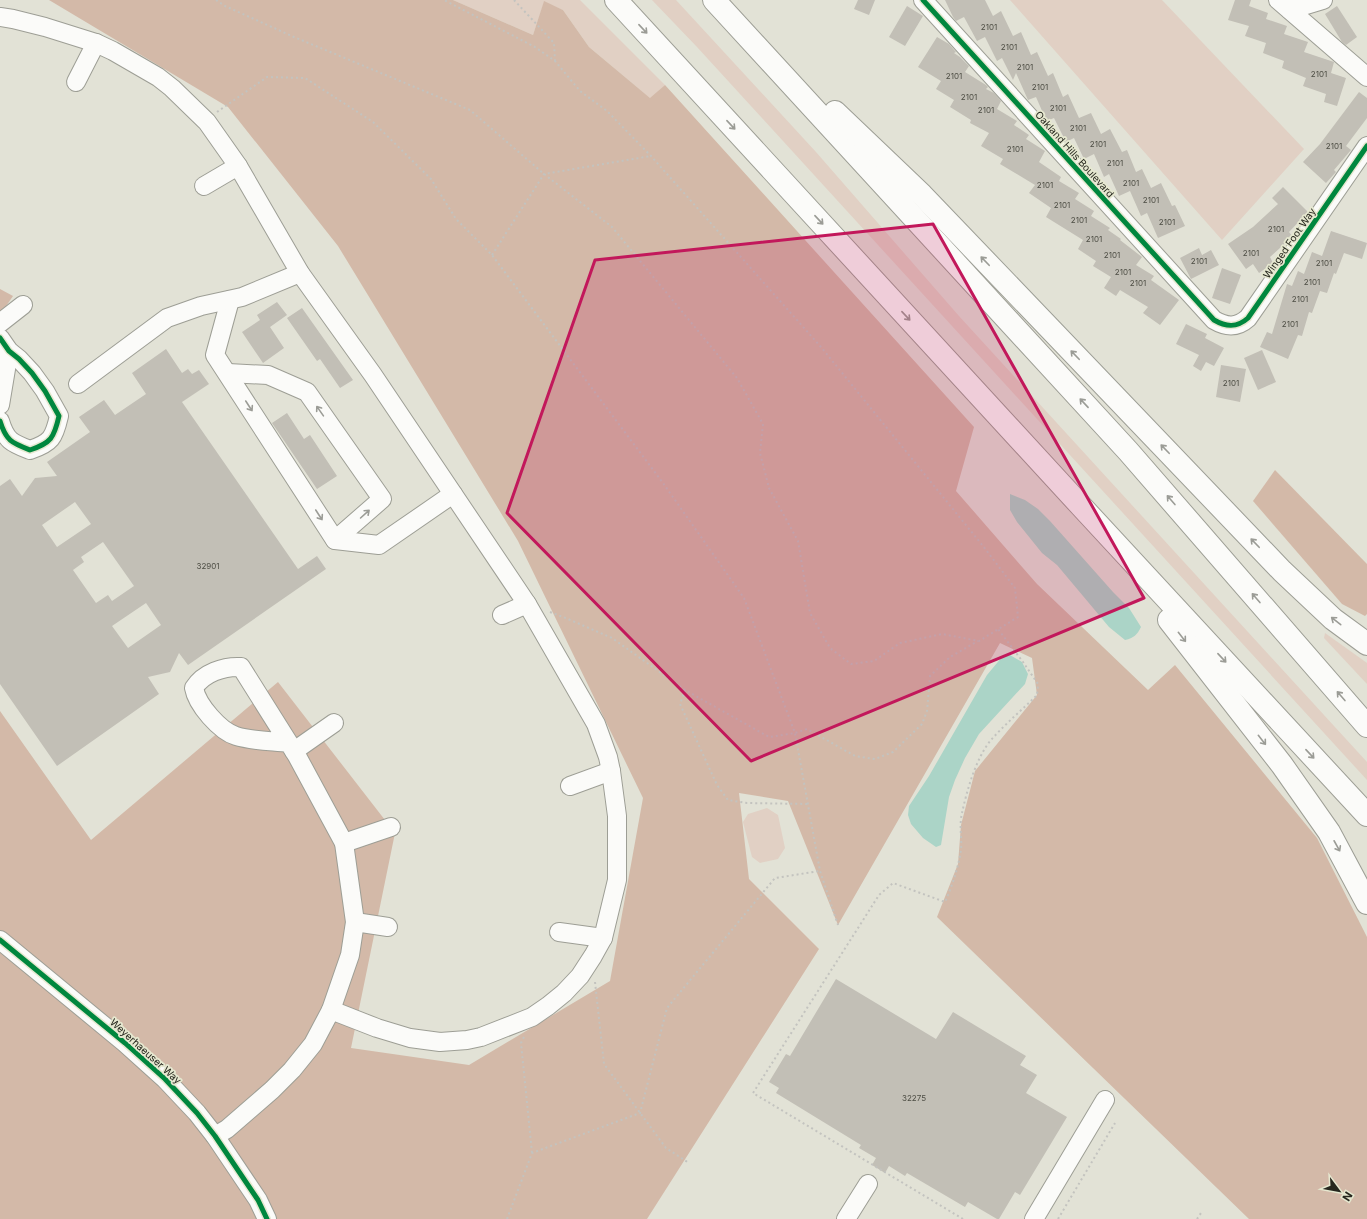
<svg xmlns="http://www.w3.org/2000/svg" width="1367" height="1219" font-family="Inter,sans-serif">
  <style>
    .green { fill: #e1d0c4 }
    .forest { fill: #d3b9a8 }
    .water { fill: #abd4c7 }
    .building { fill: #c2bfb6; fill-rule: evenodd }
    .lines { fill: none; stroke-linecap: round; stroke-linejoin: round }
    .minor-casing { stroke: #9d9e95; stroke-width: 20 }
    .highway-casing { stroke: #9d9e95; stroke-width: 24 }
    .path { stroke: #c3c3bf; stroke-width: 2; stroke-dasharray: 2 3; stroke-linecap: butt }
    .minor { stroke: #fbfbf9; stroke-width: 18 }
    .highway { stroke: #fbfbf9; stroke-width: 22 }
    .cycleway-casing { stroke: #e6e8d0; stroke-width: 8 }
    .cycleway { stroke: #00873e; stroke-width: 5 }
    .oneway { stroke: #9b9c96 }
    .marked { fill: #c2185b; fill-opacity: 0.2; stroke: #c2185b; stroke-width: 3; stroke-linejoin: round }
    .labels { text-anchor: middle; stroke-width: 3.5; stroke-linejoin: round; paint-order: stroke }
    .number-label { font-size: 8px; fill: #4d4d44 }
    .street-label { font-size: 10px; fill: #26271e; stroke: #e6e8d0 }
  </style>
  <rect width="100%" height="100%" fill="#e2e2d6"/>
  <g class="green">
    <path d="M453,0H580L665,85L651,99L589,47L563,10L544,2L533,35Z"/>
    <path d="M652,0H676L816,152L959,316L1367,762V780L697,47Z"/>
    <path d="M1010,0H1162L1304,149L1222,240Z"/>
    <path d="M1325,633L1367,663V684L1324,638Z"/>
    <path d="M767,808L778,815L785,848L778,859L760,863L752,857L743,822L748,814Z"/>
  </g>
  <g class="forest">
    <path d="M49,0H453L533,35L544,1L563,10L589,47L650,98L665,85L974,427L956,491L1037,584L1148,690L1175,665L1317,838L1367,937V1219H1249L937,917L958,864L961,825L975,771L1037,695L1032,658L1000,643L838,925L788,801L739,793L749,879L819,949L647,1219H0V711L91,840L278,682L395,833L351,1048L469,1065L610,981L643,798L518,541L338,246L228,107Z"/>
    <path d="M0,289L13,296L0,315Z"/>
    <path d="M1275,470L1367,564V614L1365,616L1342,604L1253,501Z"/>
  </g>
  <g class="water">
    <path d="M1010,494L1025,500L1038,509L1050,521L1113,592L1129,608L1141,627C1137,635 1134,638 1125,640L1109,627L1057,565L1042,553L1017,522L1010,510Z"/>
    <path d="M1010,655L1022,662L1028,674L1025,684L979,734L965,758L955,780L949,797L941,845L936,847L923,838L911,824L908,815L909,806L929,776L987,675L1002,657Z"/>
  </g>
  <g class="building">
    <path d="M858,0H875L869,15L854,9Z"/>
    <path d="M945,0H985L993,16L1001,11L1013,36L1021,32L1031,55L1037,52L1048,76L1053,73L1063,97L1068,94L1079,118L1091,113L1101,134L1110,129L1122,152L1127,150L1136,172L1142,169L1151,188L1161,183L1172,206L1175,205L1185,226L1158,238L1147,213L1141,216L1130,191L1119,196L1109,174L1104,177L1094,154L1084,159L1074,138L1066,142L1054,118L1047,121L1046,120L1036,97L1028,100L1016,73L1013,80L1002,58L997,61L985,37L977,41L964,17L956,21L953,17Z"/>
    <path d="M1235,0H1251L1249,6L1268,13L1266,19L1287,26L1284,34L1308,42L1304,52L1334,62L1331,73L1346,78L1337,106L1324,102L1326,94L1303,86L1306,78L1282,68L1284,61L1263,53L1266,43L1245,36L1249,26L1228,20Z"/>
    <path d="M907,6L923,16L905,46L889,37Z"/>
    <path d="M1337,6L1357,37L1346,45L1342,42L1325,14Z"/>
    <path d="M937,37L949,44L956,52L954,53L960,57L969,66L965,72L986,85L988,87L986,89L994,93L1001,101L997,109L1017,121L1014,125L1029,135L1026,139L1045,151L1039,162L1061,177L1059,181L1079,193L1075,199L1094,211L1091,216L1110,228L1108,230L1121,239L1120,240L1142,257L1136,265L1154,276L1151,280L1179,300L1160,325L1143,313L1148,307L1120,290L1116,296L1104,288L1111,277L1093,266L1096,261L1078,249L1083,240L1046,217L1051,208L1029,193L1035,185L1000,164L1003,159L981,146L989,133L970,123L971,120L950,107L954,100L936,89L941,81L918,67Z"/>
    <path d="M1359,92L1367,98V118L1346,146L1351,150L1334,170L1336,172L1326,183L1303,162L1320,144Z"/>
    <path d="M1283,187L1308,212L1289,232L1292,236L1290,239L1270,257L1273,263L1259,273L1253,264L1246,269L1228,244L1253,227L1278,204L1272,198Z"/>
    <path d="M1331,231L1367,243L1362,259L1344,253L1336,274L1334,273L1327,293L1320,291L1312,313L1309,312L1302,336L1298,335L1288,359L1260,347L1267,332L1272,334L1287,284L1292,286L1298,271L1304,274L1312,252L1322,256Z"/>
    <path d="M1199,248L1202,255L1211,250L1219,265L1191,279L1180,258Z"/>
    <path d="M1222,268L1241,275L1230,304L1212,298Z"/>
    <path d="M277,302L287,315L270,327L284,348L263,363L242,332L260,320L257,315Z"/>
    <path d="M302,308L353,380L340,388L320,359L317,361L287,318Z"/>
    <path d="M1186,324L1207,334L1205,338L1224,348L1214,366L1206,362L1201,371L1193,366L1199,355L1176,344Z"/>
    <path d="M166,349L182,373L188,369L192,374L199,370L209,384L182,402L298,569L317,556L326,569L188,665L179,653L170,672L148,677L159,694L57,766L0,684V486L10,479L22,496L35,478L57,476L47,462L90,432L79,417L104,400L115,415L146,394L132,373ZM75,502L91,524L57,547L42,525ZM103,542L134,586L112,601L108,595L96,603L73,570L84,562L81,557ZM146,603L161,625L128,648L112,626Z"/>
    <path d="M1262,350L1276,382L1258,390L1244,358Z"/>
    <path d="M1221,365L1246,369L1240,402L1216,397Z"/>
    <path d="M287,413L304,439L310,435L337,476L317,489L272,423Z"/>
    <path d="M836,979L936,1039L953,1012L1026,1056L1020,1065L1037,1075L1026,1093L1067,1117L1020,1195L1015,1192L999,1219H997L968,1202L965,1207L907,1173L905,1176L889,1166L885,1173L872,1165L876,1158L859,1148L861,1145L776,1093L779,1088L769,1082L786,1054L790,1056Z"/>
  </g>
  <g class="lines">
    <defs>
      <g id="minor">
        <path d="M923,0L1214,320C1226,327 1237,328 1248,318L1367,146"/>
        <path d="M1278,0L1367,77"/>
        <path d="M1290,10L1323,0"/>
        <path d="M0,17L13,19L45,27L96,43L113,51L158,77L172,88L207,122L238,166L300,273L373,375L527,604L596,724L608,757L611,771L617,816V880L603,938L593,956L580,976L564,993L548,1006L532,1017L481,1037L467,1040L440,1042L410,1038L377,1028L331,1010L313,1044L292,1070L272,1090L227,1129L215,1136"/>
        <path d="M76,82L96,43"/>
        <path d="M204,186L238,166"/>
        <path d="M230,300L215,355L335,540L379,545L453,494"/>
        <path d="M0,323L23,305"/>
        <path d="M0,338L9,351L19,359L32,373L45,391L59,416C54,438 51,443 30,450C12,443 6,441 0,421"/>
        <path d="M228,373L268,375L307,392L382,499L335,540"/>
        <path d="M78,384L167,318L201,306L242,297L300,273"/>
        <path d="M0,405L9,351"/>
        <path d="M502,615L527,604"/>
        <path d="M289,743C272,741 252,741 236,736C220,731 197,705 194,688C203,673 224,666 241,667L297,756L344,843L355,922L350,955L331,1010"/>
        <path d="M294,751L334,723"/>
        <path d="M570,786L611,771"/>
        <path d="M344,843L391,827"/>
        <path d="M355,922L388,927"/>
        <path d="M559,932L603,938"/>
        <path d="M0,940L125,1043L165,1079L197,1113L215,1136L258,1200L267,1219"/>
        <path d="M846,1219L868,1184"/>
        <path d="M1034,1219L1105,1100"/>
      </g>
      <g id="highway">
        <path d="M616,0L1081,506L1367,815"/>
        <path d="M714,0L1128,451L1367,726"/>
        <path d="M835,112L922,195L1282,571L1333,619L1367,644"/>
        <path d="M1169,620L1282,765L1329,832L1367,903"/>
      </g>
    </defs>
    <use href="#minor" class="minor-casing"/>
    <use href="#highway" class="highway-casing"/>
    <g class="path">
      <path d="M216,0L225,6L294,37L470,110L544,174L612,227L737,378L763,424L760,453L769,488L798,541L810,613L830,648L851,664L874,661L900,643L942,634L979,641L1018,617L1015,588L983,546L821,347L651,156L607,111L580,91L555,61L535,47L444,0"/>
      <path d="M514,0L554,43L555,61"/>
      <path d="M217,112L267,77L305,78L373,122L431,179L456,219L492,255L663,483L744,598L795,733L820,871L838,925"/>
      <path d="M492,255L544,174L651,156"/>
      <path d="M550,612L568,619L612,638L685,690L769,737L795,733L807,729L855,756L875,759L893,752L922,724L927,711L930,676L950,657L978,641"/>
      <path d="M685,690L680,704L717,785L728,800L747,803L808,804"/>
      <path d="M595,982L604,1064L666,1148L689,1163"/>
      <path d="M524,1037L521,1043L532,1153"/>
      <path d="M507,1219L532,1153L640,1113L667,1008L775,878L820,871"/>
      <path d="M963,1219L753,1093L879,895L893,883L945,902C952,886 959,866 961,849C962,837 959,825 962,813C967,790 976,758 991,740C1005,724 1022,710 1037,695L1038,684L1023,662L998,629"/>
      <path d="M1058,1219L1115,1123"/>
      <path d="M1197,1219L1201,1213"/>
    </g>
    <use href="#minor" class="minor"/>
    <use href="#highway" class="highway"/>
    <defs>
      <g id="cycleway">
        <path d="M923,0L1214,320C1226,327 1237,328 1248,318L1367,146"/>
        <path d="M0,338L9,351L19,359L32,373L45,391L59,416C54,438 51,443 30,450C12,443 6,441 0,421"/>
        <path d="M0,940L125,1043L165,1079L197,1113L215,1136L258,1200L267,1219"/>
      </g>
    </defs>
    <use href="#cycleway" class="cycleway-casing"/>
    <use href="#cycleway" class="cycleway"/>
  </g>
  <defs><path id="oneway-shaft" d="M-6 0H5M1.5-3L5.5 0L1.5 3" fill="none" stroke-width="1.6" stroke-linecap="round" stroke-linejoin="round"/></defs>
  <g class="oneway">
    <use href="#oneway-shaft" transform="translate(643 29) rotate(47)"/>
    <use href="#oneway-shaft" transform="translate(731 125) rotate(47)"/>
    <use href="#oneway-shaft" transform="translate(819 220) rotate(47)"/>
    <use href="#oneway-shaft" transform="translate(985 261) rotate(-134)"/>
    <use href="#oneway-shaft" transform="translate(906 316) rotate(47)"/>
    <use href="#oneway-shaft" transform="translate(1075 355) rotate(-134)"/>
    <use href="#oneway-shaft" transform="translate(1084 403) rotate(-133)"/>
    <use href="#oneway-shaft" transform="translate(249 406) rotate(57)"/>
    <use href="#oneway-shaft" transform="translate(320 411) rotate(-125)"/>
    <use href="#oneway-shaft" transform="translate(1165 449) rotate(-134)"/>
    <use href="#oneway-shaft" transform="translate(1171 500) rotate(-131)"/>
    <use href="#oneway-shaft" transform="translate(365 514) rotate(-42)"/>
    <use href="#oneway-shaft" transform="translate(319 515) rotate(57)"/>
    <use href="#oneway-shaft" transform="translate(1255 543) rotate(-134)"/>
    <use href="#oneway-shaft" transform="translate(1256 598) rotate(-131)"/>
    <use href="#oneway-shaft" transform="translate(1336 621) rotate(-142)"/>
    <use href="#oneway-shaft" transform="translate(1182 637) rotate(52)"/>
    <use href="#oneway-shaft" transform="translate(1222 658) rotate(47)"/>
    <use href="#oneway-shaft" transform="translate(1341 696) rotate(-131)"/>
    <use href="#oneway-shaft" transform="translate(1262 740) rotate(52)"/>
    <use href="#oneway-shaft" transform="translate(1310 754) rotate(47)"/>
    <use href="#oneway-shaft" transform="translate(1337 846) rotate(61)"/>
  </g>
  <path class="marked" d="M933,224L1144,598L751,761L507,513L595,260Z"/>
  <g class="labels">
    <g class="number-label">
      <text x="989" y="30">2101</text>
      <text x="1009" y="50">2101</text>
      <text x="1025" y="70">2101</text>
      <text x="1319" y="77">2101</text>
      <text x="954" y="79">2101</text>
      <text x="1040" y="90">2101</text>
      <text x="969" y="100">2101</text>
      <text x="1058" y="111">2101</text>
      <text x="986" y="113">2101</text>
      <text x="1078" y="131">2101</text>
      <text x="1098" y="147">2101</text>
      <text x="1334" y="149">2101</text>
      <text x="1015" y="152">2101</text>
      <text x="1115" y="166">2101</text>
      <text x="1131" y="186">2101</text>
      <text x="1045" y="188">2101</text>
      <text x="1151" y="203">2101</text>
      <text x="1062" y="208">2101</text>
      <text x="1079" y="223">2101</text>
      <text x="1167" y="225">2101</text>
      <text x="1276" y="232">2101</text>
      <text x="1094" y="242">2101</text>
      <text x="1251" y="256">2101</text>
      <text x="1112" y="258">2101</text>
      <text x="1199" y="264">2101</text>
      <text x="1324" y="266">2101</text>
      <text x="1123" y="275">2101</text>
      <text x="1312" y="285">2101</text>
      <text x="1138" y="286">2101</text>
      <text x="1300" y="302">2101</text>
      <text x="1290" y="327">2101</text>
      <text x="1231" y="386">2101</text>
      <text x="208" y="569">32901</text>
      <text x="914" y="1101">32275</text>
    </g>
    <g class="street-label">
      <text transform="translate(1075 154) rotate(48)" y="4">Oakland Hills Boulevard</text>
      <text transform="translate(1289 243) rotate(-55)" y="4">Winged Foot Way</text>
      <text transform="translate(146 1051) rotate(42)" y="4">Weyerhaeuser Way</text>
    </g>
  </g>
  <g transform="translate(1339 1191) rotate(122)" stroke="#e6e8d0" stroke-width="3" paint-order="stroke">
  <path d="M0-3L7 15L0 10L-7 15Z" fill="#26271e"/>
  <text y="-6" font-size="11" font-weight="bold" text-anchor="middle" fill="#26271e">N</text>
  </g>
</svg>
